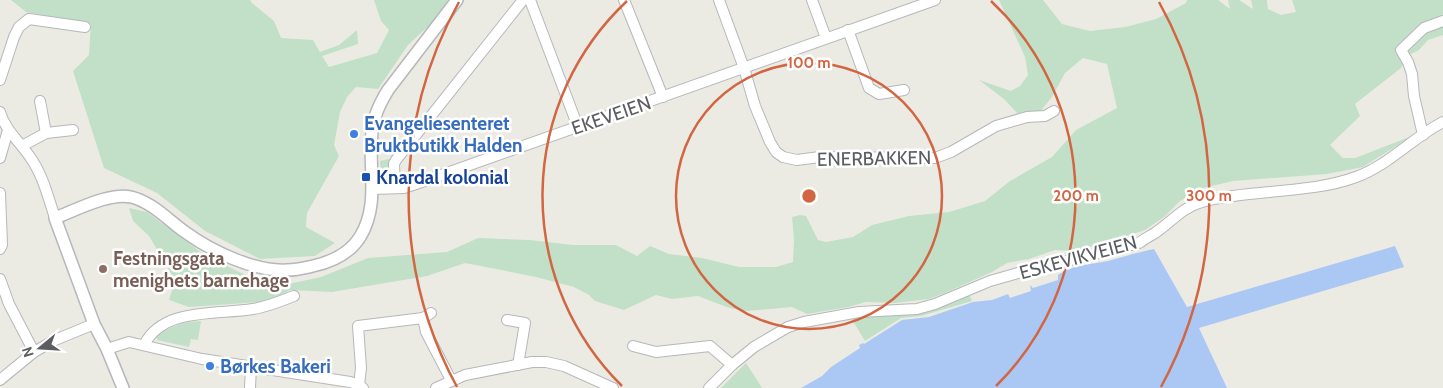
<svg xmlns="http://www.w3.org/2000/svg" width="1443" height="388" font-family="Cabin,sans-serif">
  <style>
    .green { fill: #c2e0c7 }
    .water { fill: #abc8f4 }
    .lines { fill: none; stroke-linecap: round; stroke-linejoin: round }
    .minor-casing { stroke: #b5b7bb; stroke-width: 12 }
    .tertiary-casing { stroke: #b5b7bb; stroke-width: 14 }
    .minor { stroke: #fff; stroke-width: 10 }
    .tertiary { stroke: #fff; stroke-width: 11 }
    .ring { fill: none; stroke: #d26542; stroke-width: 2.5 }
    .shop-dot { fill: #3f7fe0; stroke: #fff; stroke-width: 2 }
    .transit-dot { fill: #1a4fb4; stroke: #fff; stroke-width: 2 }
    .education-dot { fill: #8d6e63; stroke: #fff; stroke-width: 2 }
    .labels { text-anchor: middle; stroke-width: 5; stroke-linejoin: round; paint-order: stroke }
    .street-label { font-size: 19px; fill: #5b5d61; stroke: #fff }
    .shop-label { font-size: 19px; font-weight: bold; fill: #366cbe; stroke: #fff; text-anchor: start }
    .transit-label { font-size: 19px; font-weight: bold; fill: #164399; stroke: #fff; text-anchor: start }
    .education-label { font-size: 19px; font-weight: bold; fill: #785e54; stroke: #fff; text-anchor: start }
    .centre { fill: #d26542; stroke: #fff; stroke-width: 2.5 }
    .ring-label { font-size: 15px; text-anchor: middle; font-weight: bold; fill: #d26542; stroke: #fff; stroke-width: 5; stroke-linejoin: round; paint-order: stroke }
  </style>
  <rect width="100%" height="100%" fill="#ecebe3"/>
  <g class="green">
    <path d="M11,0H250L252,3L274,21L281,38L313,40L320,52L339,45L357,30L358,44L322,56L329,67L377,53L389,30L381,21L374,0H448L434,21L408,45L378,89L356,87L347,97L340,112L334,145L339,156L307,213L306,227L335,243L315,256L260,259L205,231L157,193L104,168L73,71L89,55L91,24L26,12Z"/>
    <path d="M999,0H1043L1062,24L1090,31L1125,27L1156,19L1186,3L1187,0H1218L1230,9L1228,0H1239L1253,9L1251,0H1267L1268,9L1281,15L1296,12L1292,0H1443V35L1428,40L1419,50L1411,54L1401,68L1355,104L1360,116L1330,145L1343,158H1355L1412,136L1363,167L1327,174L1233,181L1203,188L1180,201L1164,217L1145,230L1099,245L1071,251L1055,250L1029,259L1007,263L992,272L945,293L929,299L895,303L866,302L848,307L807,314L792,307L747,311L729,308L698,296L672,299L656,295L624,310L595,301L589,295L574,287L536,277L465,263L427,276L332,292L290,290L277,297L258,302L189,307L169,300L175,280L149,236L133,221L129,208L147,212L203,254L237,271L264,282L288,284L321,277L368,258L447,252L478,238L530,240L573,245H616L637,256L650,246L669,254L702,258L739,267H776L793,262L794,240L792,217L800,215L806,216L818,240L826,242L853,237L872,225L909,216L949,212L985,201L1010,181L1052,157L1076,130L1117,108L1107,64L1083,58L1065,73L1052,97L1040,112L1019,115L1004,99L979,80L1011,91L1020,86L1028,75L1025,57Z"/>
    <path d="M389,159L391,160L389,179L388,181L384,183L381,177L380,161Z"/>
    <path d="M969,294L972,301L921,316L901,318L865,341L850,316L878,314L909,315L923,312Z"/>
    <path d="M201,321L198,340L191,339L189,347L157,340V336C172,326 182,322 201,321Z"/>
    <path d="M746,363L762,388H721Z"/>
  </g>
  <path class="water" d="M1395,246L1404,267L1199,328L1227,388H801L822,376L831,367L860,348L859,345L863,343L864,344L902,320L929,317L973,302L992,300L1008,294L1010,298L1031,291L1030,285L1033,288L1058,280V275C1073,264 1090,265 1108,261C1123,257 1139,252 1154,249L1187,307Z"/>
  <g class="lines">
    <defs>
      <g id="minor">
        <path d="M530,0L578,127"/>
        <path d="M624,0L663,97"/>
        <path d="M719,0L744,68L755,106L770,142L776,152L783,157L797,160L820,157L935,158L951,152L996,126L1027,117L1045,116L1054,111"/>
        <path d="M812,0L826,38"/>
        <path d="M848,30L869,88L879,94L904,90"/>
        <path d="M0,80L14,37L19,27L29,19L85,27"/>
        <path d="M40,101L46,133"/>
        <path d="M0,112C5,130 20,142 30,157C43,175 48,197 55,218"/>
        <path d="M1423,135L1414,96L1412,74L1408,62L1401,50L1424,28L1443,21"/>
        <path d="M22,146L46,133L73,130"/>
        <path d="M0,158L8,130"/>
        <path d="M395,188L394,164L396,160L523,0"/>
        <path d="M372,189L404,188L416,184L935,0"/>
        <path d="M0,193L2,245L0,249"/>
        <path d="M0,279L9,304L34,352"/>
        <path d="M423,318L426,332L451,380"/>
        <path d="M507,320L525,323L518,365"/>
        <path d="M144,345C163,307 217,315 253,309C267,307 281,301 294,296"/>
        <path d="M633,346L656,352L710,346L732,365"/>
        <path d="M107,349L129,342L202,359L350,382L359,385L363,388"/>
        <path d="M0,380L34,352L55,340L94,324"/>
        <path d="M359,385L361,368L358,326L423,318L431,313"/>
        <path d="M250,388L251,367"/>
        <path d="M436,388L465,375L532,362H546L564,366L613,388"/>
        <path d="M709,388L732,365L754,347L788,327L804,322L859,312L917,309L935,304L990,281L1018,273L1139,243C1144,239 1150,236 1155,233C1170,223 1182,208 1199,203C1209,199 1221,198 1233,196C1273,190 1318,191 1356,177C1389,165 1412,138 1443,122"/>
      </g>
      <path id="tertiary" d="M123,388L107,349L94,324L55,218C76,210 110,192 131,197C152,202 168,220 185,232C211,251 255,272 287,270C296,270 304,268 313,266C331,262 350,253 360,237C380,205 368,167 372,132C373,117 380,103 388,90L457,0"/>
    </defs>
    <use href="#minor" class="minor-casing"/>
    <use href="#tertiary" class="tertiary-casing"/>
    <use href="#minor" class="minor"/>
    <use href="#tertiary" class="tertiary"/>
  </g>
  <g class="ring">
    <circle cx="809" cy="196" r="133"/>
    <path d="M622 386A267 267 0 0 1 627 1M991 1A267 267 0 0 1 996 386"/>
    <path d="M457 387A400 400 0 0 1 459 2M1159 2A400 400 0 0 1 1161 387"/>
  </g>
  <g class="shop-dot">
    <circle cx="354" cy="134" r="5"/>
    <circle cx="210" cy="366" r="5"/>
  </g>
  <rect class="transit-dot" x="361" y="172" width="10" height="10" rx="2.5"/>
  <circle class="education-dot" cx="103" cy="269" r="5"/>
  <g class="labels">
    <g class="street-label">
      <text transform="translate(611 115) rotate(-19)" y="7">EKEVEIEN</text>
      <text transform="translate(874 158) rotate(-1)" y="7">ENERBAKKEN</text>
      <text transform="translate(1078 257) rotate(-15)" y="7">ESKEVIKVEIEN</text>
    </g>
    <g class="shop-label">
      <text x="364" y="130">Evangeliesenteret<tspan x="364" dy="22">Bruktbutikk Halden</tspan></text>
      <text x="220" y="373">Børkes Bakeri</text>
    </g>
    <g class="transit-label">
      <text x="376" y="184">Knardal kolonial</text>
    </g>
    <g class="education-label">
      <text x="113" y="265">Festningsgata<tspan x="113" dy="22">menighets barnehage</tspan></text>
    </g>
  </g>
  <circle cx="809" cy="196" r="8" class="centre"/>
  <g class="ring-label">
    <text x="809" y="68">100 m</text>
    <text x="1076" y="201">200 m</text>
    <text x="1209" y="201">300 m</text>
  </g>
  <g transform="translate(40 348) rotate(252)" stroke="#ffffff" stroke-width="4" paint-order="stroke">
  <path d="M0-4L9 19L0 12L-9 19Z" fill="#5b5d61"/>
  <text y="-8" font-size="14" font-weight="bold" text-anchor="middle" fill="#5b5d61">N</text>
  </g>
</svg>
